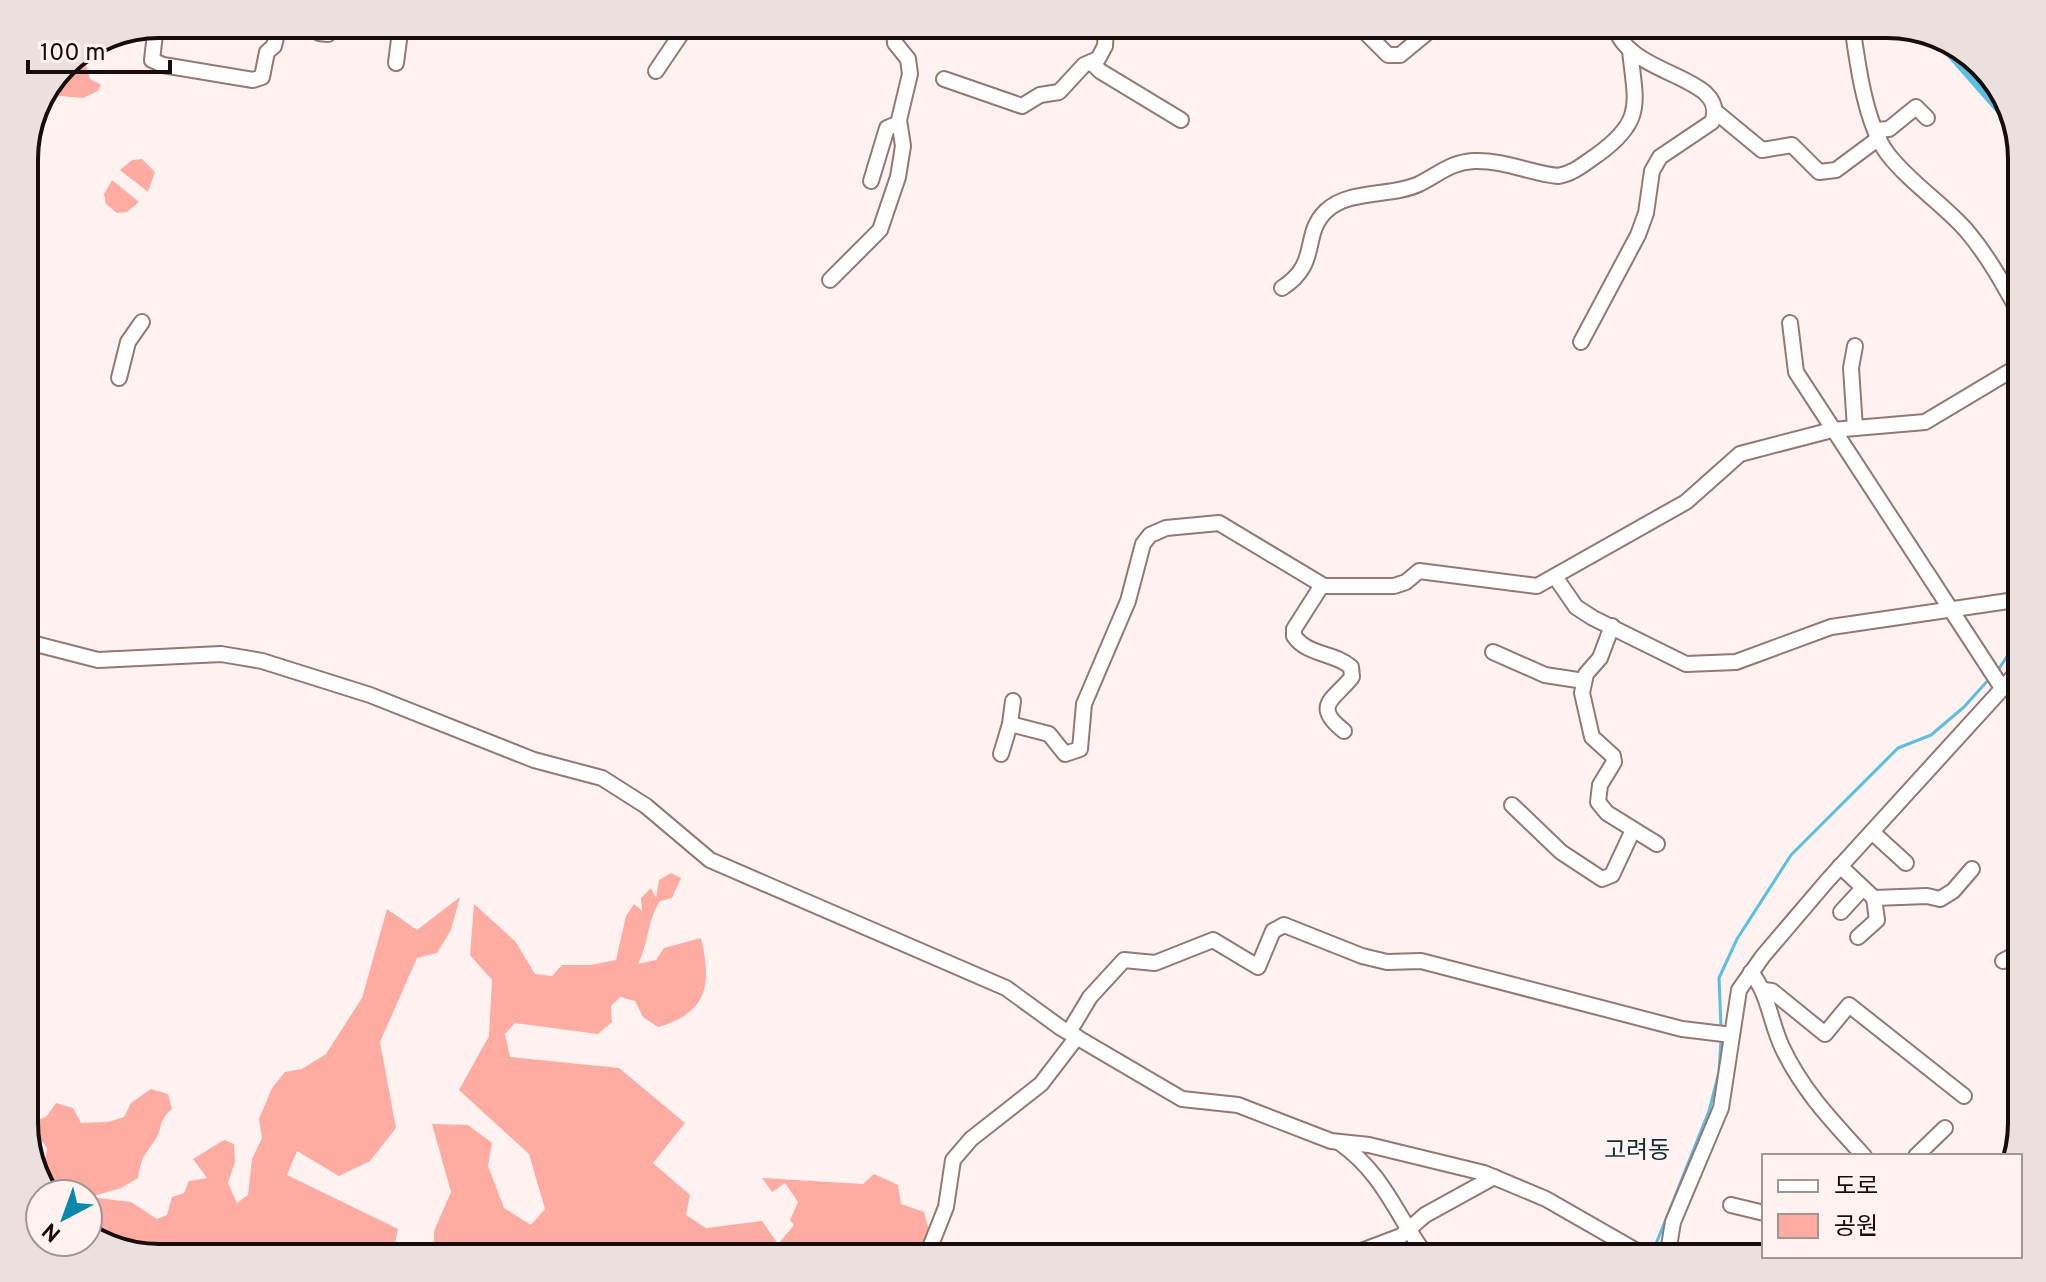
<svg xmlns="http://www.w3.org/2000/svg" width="2046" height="1282" font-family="Overpass,'Noto Sans KR',sans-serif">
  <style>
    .green { fill: #feaba2 }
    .water { fill: #5abfe2 }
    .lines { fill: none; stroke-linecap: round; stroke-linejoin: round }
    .stream { stroke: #5abfe2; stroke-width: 3 }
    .minor-casing { stroke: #937874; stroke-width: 18 }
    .minor { stroke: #fff; stroke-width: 14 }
    .labels { text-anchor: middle; stroke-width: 6; stroke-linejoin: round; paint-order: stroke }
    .quarter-label { font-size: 24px; fill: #102e38; stroke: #fff2f0 }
    .rim { fill: none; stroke: #170d0c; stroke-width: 4 }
  </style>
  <rect width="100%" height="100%" fill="#fff2f0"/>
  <g class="green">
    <path d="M77,54L85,62L90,79L101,85L98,91L83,98L49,95L64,63Z"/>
    <path d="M142,159L155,172L148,192L120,170L132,160Z"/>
    <path d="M112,180L139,202L127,212L117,213L106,204L104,194Z"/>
    <path d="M671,873L681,878L672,898L660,901C647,921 649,943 638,964L656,960L664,948L701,938C712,984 708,1013 658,1027L643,1017L635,1001L620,997L611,1006L612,1022L598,1034L515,1023L505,1034L510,1057L619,1068L685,1123L653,1163L690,1195L686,1215L706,1228L762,1221L778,1244L794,1225L790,1220L798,1202L785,1183L772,1192L762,1178L863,1184L874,1174L898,1185L901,1204L924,1212L931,1238L925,1255L911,1245H897L896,1258H883L876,1253L861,1258H434V1231L451,1192L432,1124L468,1125L492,1143L488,1166L504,1208L531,1225L545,1209L529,1154L459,1090L489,1036L492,980L470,955L474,904L515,941L535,974L552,976L562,965H591L616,960L626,916L634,904L642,911L641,898L651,888L656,898L659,880Z"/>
    <path d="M460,897L451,930L437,953L417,958L380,1042L396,1128L370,1161L339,1176L297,1151L287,1175L398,1229L392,1258H159L88,1237V1194L42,1191L32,1157H46L47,1148L36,1132L34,1121L46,1117L56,1103L73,1108L81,1123L108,1122L124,1117L131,1103L151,1089L168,1094L172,1109C157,1121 163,1130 154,1142C142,1158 142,1158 138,1178L121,1188L90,1197L131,1202L157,1219L167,1215L172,1197L184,1193L189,1181L207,1178L193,1159L224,1140L234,1144L235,1162L228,1183L237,1203L248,1195L252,1159L262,1138L259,1119L272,1088L285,1072L302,1069L326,1054L362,998L387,909L417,930Z"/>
  </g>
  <path class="water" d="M1929,36L1962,46L2004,92L2017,136Z"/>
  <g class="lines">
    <g class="stream">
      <path d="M1998,670L2022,634"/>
      <path d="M2012,684L2022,702"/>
      <path d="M1721,1027L1719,978L1737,939L1791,855L1898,748L1931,735L1964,707L1990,678"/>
      <path d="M1652,1254L1709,1111L1719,1072L1721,1039"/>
    </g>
    <defs>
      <g id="minor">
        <path d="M1852,24C1857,61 1865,123 1887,153C1909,182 1942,203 1966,230C1989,257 2005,287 2022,318"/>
        <path d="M1360,27L1388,55H1400L1434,27"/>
        <path d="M319,33L328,34"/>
        <path d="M155,34L152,60L163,65L253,80L262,77L267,52L274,46L277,33"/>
        <path d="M1091,62L1100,71L1181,120"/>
        <path d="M396,63L400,32"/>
        <path d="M656,71L683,31"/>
        <path d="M944,79L1022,106L1040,95L1059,92L1084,65L1098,59L1105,46L1106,28"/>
        <path d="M1716,112L1762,150L1792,145L1819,172L1836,170L1879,138"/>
        <path d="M1875,130L1889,129L1916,107L1927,118"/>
        <path d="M871,181L887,128L899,123"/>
        <path d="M830,280L880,230L898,177L903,146L899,120L910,74L908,59L895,43L894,30"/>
        <path d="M1282,288C1321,263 1301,235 1326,211C1349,189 1391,197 1419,184C1439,174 1451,162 1474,161C1505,160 1529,173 1558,176C1573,174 1585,163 1597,155C1646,120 1635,102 1630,50"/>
        <path d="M1790,323L1796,372L2002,688"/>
        <path d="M1581,342L1638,235L1646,213L1652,171L1660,157L1712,122C1731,75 1627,77 1615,26"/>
        <path d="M1855,346L1851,368L1855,428"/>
        <path d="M119,378L128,342L142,322"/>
        <path d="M1556,578L1576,607L1593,618L1686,664L1736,662L1831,627L2022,599"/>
        <path d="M1322,585L1294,629V636C1308,656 1334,652 1351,667L1352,677C1335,699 1311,705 1344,731"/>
        <path d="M1612,626L1600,658L1586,674L1582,693L1592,737L1613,756L1614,762L1600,785L1598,802L1607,813L1657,844"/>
        <path d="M24,641L98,660L221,654L262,661L370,695L534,760L602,778L646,806L710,860L1006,988L1061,1028L1182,1099L1238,1105L1331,1141L1369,1145L1484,1173L1546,1199L1649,1258"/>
        <path d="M1493,652L1545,675L1584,681"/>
        <path d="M1010,724L1013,701"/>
        <path d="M1001,754L1010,724L1049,734L1065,754L1080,749L1084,704L1128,601L1143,544L1150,535L1166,528L1219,523L1324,586H1394L1406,582L1419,571L1537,586L1686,502L1740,454L1832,430L1925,422L2022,364"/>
        <path d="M1512,805L1561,852L1602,879L1612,875L1633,830"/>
        <path d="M1872,832L1906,863"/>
        <path d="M1840,866L1874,898L1927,896L1940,899L1953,891L1972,869"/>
        <path d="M1841,912L1863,888"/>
        <path d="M1858,937L1877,920L1874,898"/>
        <path d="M2003,961L2022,951"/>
        <path d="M1751,972C1769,995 1770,1021 1782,1047C1802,1090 1832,1121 1864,1156"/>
        <path d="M1764,990L1772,991L1825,1034L1849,1005L1964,1096"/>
        <path d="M1069,1032L1090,997L1124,960L1155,963L1213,940L1258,967L1273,931L1284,925L1362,956L1387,962L1421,961L1682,1029L1732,1035"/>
        <path d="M1340,1143C1385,1175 1396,1216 1428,1258"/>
        <path d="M1916,1156L1945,1128"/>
        <path d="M1731,1205L1764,1213"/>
        <path d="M930,1258L927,1255L946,1207L953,1160L971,1139L1041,1084L1077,1037"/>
        <path d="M1343,1258L1401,1236L1425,1215L1494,1177"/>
        <path d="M1667,1258L1673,1222L1721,1108L1739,990L1763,956L1827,881L2022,667"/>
      </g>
    </defs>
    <use href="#minor" class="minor-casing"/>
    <use href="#minor" class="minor"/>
  </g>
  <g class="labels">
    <g class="quarter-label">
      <text x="1637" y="1158">고려동</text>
    </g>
  </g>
  <path d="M0 0H2046V1282H0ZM159 38H1887A121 121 0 0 1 2008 159V1123A121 121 0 0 1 1887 1244H159A121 121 0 0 1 38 1123V159A121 121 0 0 1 159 38Z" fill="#ece0de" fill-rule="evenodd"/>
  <path class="rim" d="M159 38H1887A121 121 0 0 1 2008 159V1123A121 121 0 0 1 1887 1244H159A121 121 0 0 1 38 1123V159A121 121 0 0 1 159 38Z"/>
  <rect x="1762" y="1154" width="260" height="104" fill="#fff2f0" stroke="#a29695" stroke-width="2"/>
  <rect x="1778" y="1180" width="40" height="12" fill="#ffffff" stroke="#a29695" stroke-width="2"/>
  <text x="1834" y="1194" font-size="24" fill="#170d0c">도로</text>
  <rect x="1778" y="1214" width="40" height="24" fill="#feaba2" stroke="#a29695" stroke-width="2"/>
  <text x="1834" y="1234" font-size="24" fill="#170d0c">공원</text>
  <g transform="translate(64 1218) rotate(221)"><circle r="38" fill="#fff2f0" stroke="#a29695" stroke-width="2"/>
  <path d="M0-6L14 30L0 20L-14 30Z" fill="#0989ab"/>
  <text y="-12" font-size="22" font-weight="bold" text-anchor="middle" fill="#170d0c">N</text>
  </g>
  <path d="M28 60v12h142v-12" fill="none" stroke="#170d0c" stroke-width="4"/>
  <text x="40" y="60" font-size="24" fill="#170d0c" stroke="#fff2f0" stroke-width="6" paint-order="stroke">100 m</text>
</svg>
